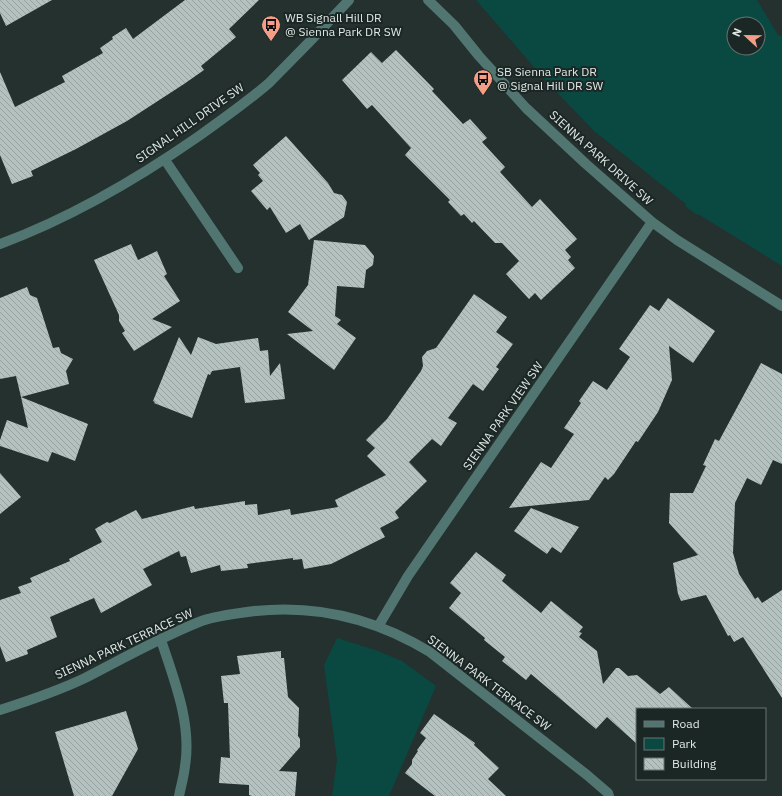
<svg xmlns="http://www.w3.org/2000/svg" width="782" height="796" font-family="'IBM Plex Sans',sans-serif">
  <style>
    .green { fill: #0a4842; fill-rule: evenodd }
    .building { fill: url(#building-back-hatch) }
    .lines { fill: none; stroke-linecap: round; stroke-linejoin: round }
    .minor { stroke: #517671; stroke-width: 10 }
    .labels { text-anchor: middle; stroke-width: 4; stroke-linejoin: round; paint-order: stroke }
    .poi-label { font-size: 12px; fill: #e0e8e6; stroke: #1b2725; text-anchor: start }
    .street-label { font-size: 12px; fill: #e0e8e6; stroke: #1b2725 }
  </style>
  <defs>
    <pattern id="building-back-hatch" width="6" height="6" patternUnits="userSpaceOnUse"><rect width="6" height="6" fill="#b3c2bf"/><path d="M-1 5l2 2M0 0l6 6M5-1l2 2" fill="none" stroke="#97a3a0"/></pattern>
  </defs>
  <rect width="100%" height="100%" fill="#24312f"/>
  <g class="green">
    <path d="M476,0H757L778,35L782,36V266L698,214L697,215L685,206L686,204L594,131L547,82ZM734,24H758V48H734Z"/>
    <path d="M337,638L375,650L402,661L436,686L389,796H332L337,760L324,665Z"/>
  </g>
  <g class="building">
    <path d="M0,0H52L6,26L0,13Z"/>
    <path d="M185,0H259L229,29L236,37L201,66L204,70L184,84L127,121L76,149L31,171L33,176L12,184L0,155V72L15,107L65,82L62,76L103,53L100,48L113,39L112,37L126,28L133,39Z"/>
    <path d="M396,50L434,89L432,91L463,124L470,119L487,138L482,142L505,167L500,172L532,207L540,199L577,239L565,250L571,257L568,260L575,268L541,300L535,293L529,299L506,274L519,261L502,243H495L474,221L472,223L464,214L461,216L448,202L450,200L405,155L411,148L372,105L367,109L342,80L371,52L382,63Z"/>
    <path d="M286,136L328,183L334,193L342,195L347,202L344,217L309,240L300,224L286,233L270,207L267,210L251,191L263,181L258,175L260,173L253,165Z"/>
    <path d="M314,240L365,245L374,256L373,265L366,270L364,288L337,286L335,316L341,320L337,324L356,338L334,370L287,334L313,331L288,312L308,285Z"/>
    <path d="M131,244L138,260L157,251L167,274L164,276L180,301L152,319L172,327L134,351L122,333L125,331L119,321V315L94,260Z"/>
    <path d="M27,287L30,295L37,298L53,348L59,347L61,353L73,359L66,371L69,384L21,397L16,376L0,379V298Z"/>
    <path d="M474,294L507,317L496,332L513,344L496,367L499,369L483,391L473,384L448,418L457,423L441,446L432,439L409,462L427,481L395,512L399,518L380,528L385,537L331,564L304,569L302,559L293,560V558L247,564L248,568L221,571L220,565L191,573L186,556L181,557L179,551L143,569L152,585L101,613L94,598L50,617L57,637L27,650L28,654L6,662L0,646V600L21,593L18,587L32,582L30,578L70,561L69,559L102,542L95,529L107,522L110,523L136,510L142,519L194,506L195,509L245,501V505L257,504L258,515L290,509L291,515L338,507L335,500L386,475L367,456L375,448L366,440L387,419L421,371L423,366L422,357L427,351L436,348Z"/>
    <path d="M668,298L715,331L693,363L669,346L672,380L658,412L638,442L636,441L614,474L608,480L605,477L589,500L509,508L541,462L551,468L574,434L564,428L581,403L579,401L593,381L607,390L630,357L619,349L650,305L659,311Z"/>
    <path d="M179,337L191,355L198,337L216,344L258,338L260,351L268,350L270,376L280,363L285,399L245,403L240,367L212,371L210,375L208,374L192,418L154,403L155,402L153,401Z"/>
    <path d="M761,363L782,374V464L773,460L761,485L747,478L735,503L733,553L739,574L755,599L758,597L762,603L782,590V698L743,637L734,642L730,635L728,636L706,595L681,601L678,594L673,563L698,555L669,523L670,493H693L706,466L703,465L715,439L719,441Z"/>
    <path d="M21,397L88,424L75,461L52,452L48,462L0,446V440L7,420L28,428Z"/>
    <path d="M0,473L21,497L0,514Z"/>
    <path d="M531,508L579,527L561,553L552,547L547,554L514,531Z"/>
    <path d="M476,552L506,575L502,581L541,613L551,601L583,627L579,632L582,633L579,637L597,651L603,684L616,668H619L628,676L637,675L660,694L669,687L693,709H637V744L607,717L596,729L531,674L526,680L502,661L505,657L484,640L485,638L449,608L461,593L450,583Z"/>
    <path d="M281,651V658H284L288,697L299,708L298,736L300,739V747L279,771L297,772L295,796H252L249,795V785L219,783L221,757L230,758L228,703H224L221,676L240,674L237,656Z"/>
    <path d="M126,711L138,749L112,796H74L55,732Z"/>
    <path d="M434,714L475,743L474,745L499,768L488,779L506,796H435L405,773L412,764V760L418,751L417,750L426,738L420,733Z"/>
  </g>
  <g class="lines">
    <g class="minor">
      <path d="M428,0L454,25L479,56L526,108L586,164L652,222L677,240L782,306"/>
      <path d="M165,160L238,268"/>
      <path d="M0,244C68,219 140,177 199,136C223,119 247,102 269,83C296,56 323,28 349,0"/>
      <path d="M379,625L408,576L652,222"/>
      <path d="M161,640C174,679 192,724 185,766C184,776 181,786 179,796"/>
      <path d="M0,710C28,701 58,691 85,678C122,659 159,638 199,622C211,617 226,615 240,613C309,602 371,616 430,652L587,775L608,793L609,796"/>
    </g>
  </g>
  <defs>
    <symbol id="bus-pin" viewBox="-11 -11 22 30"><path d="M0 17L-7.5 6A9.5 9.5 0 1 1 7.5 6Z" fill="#f49e88" stroke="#1b2725"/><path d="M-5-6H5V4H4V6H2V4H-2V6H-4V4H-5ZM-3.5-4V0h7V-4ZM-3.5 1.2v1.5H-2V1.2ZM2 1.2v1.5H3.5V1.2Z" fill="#111"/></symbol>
  </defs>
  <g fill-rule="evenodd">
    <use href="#bus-pin" x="260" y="14" width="22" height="30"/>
    <use href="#bus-pin" x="472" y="68" width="22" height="30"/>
  </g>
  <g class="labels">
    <g class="poi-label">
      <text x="285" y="22">WB Signall Hill DR<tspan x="285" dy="14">@ Sienna Park DR SW</tspan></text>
      <text x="497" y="76">SB Sienna Park DR<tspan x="497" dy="14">@ Signal Hill DR SW</tspan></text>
    </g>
    <g class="street-label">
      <text transform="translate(190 123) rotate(-35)" y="4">SIGNAL HILL DRIVE SW</text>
      <text transform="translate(601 158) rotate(42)" y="4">SIENNA PARK DRIVE SW</text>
      <text transform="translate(503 416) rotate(-55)" y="4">SIENNA PARK VIEW SW</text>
      <text transform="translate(124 644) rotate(-25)" y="4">SIENNA PARK TERRACE SW</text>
      <text transform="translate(489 683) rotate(37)" y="4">SIENNA PARK TERRACE SW</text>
    </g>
  </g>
  <rect x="636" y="708" width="130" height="72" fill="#1b2725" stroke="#6a7472"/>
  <rect x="644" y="721" width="20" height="6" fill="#517671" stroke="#6a7472"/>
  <text x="672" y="728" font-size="12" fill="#e0e8e6">Road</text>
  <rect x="644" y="738" width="20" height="12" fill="#0a4842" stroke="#6a7472"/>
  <text x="672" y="748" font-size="12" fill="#e0e8e6">Park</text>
  <rect x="644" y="758" width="20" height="12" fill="url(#building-back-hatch)" stroke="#6a7472"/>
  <text x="672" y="768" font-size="12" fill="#e0e8e6">Building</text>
  <g transform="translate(746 36) rotate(292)"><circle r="19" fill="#1b2725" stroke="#6a7472"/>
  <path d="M0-3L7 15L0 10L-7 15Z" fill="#f49e88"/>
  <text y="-6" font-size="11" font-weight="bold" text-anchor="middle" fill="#e0e8e6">N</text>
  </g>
</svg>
